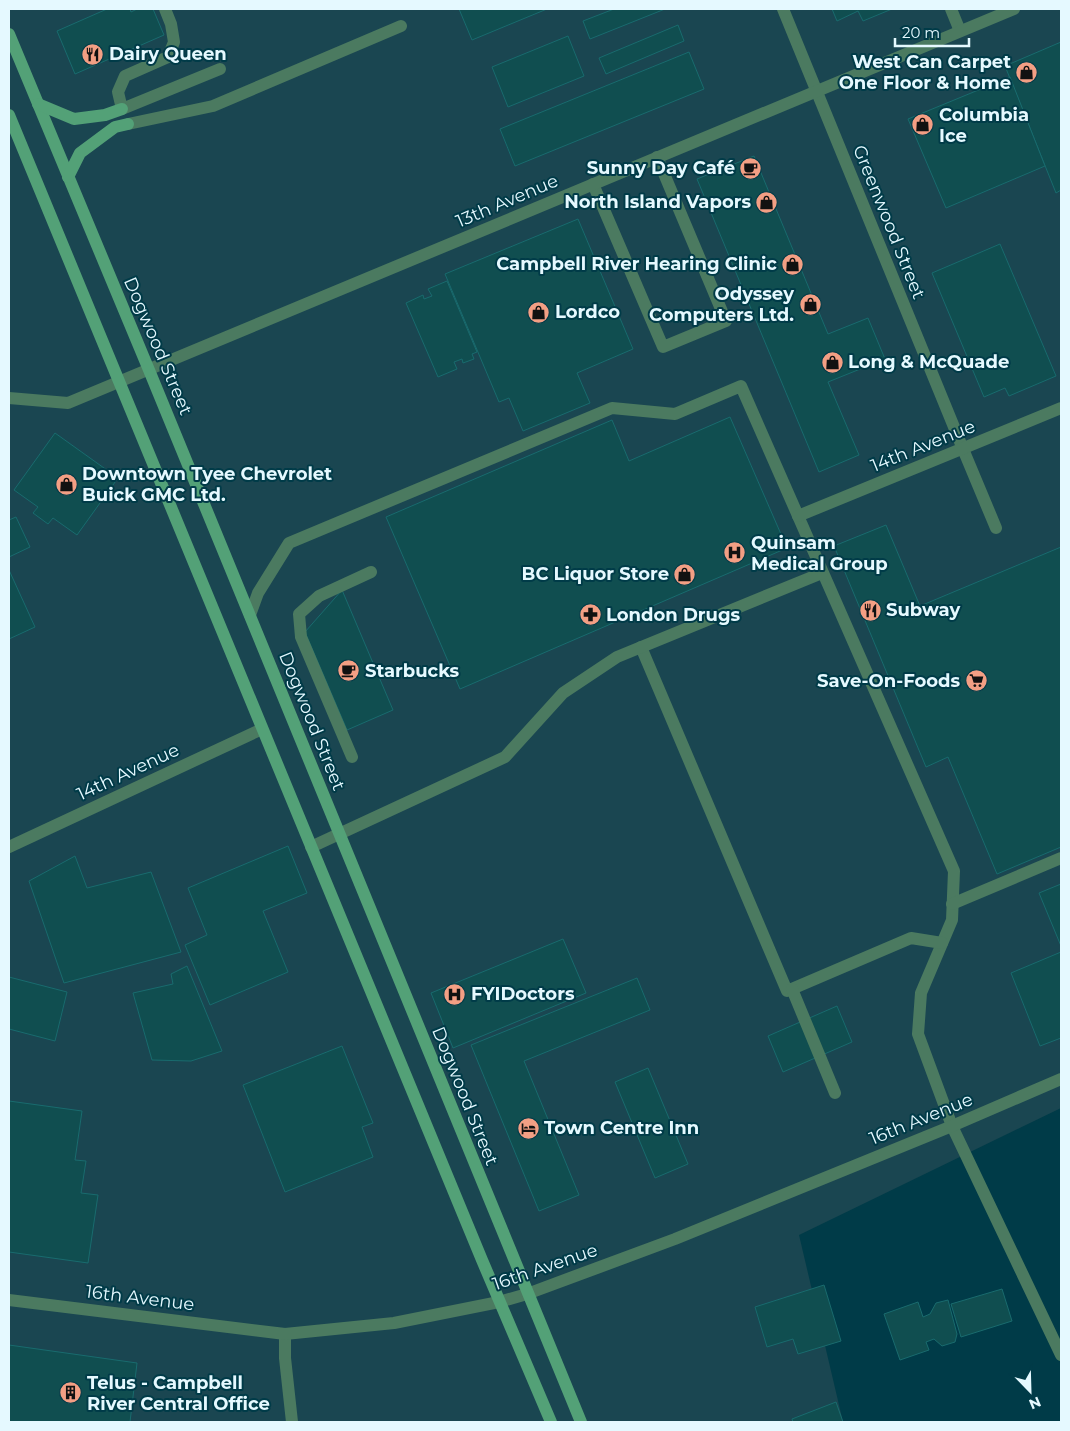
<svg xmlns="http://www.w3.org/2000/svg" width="1070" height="1431" font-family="Montserrat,sans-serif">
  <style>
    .built { fill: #1a4651 }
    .building { fill: #104e50; stroke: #196b6e }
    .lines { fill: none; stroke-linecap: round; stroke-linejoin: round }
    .service { stroke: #4b7a60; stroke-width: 12 }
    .minor { stroke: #4b7a60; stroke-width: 12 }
    .tertiary { stroke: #4b7a60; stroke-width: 12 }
    .secondary { stroke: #53a177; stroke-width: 12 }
    .labels { text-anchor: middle; stroke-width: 4; stroke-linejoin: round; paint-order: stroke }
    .poi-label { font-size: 18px; font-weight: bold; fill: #e5f9ff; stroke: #003b48; text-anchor: start }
    .street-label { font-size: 18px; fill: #e5f9ff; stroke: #003b48 }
  </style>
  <rect width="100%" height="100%" fill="#003b48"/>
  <path class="built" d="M9,9H1061V1108L799,1235L843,1422H9Z"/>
  <g class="building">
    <path d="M107,9H130L131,12L137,9H153L164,35L75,74L57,31Z"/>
    <path d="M459,9H547L472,40Z"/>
    <path d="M614,9H665L590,39L583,21Z"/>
    <path d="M832,9H892L863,21L858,11L837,21Z"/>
    <path d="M678,25L684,41L606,74L599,58Z"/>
    <path d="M568,36L584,76L508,107L492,67Z"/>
    <path d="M1061,42V190L1056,193L1005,66Z"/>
    <path d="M689,52L704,89L515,166L500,129Z"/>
    <path d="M1010,77L1045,166L946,208L908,119Z"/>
    <path d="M754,156L828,334L868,318L885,359L828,382L859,455L819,472L697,179Z"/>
    <path d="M578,219L633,349L577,373L590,403L523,431L509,398L499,402L445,274Z"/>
    <path d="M1000,244L1056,376L1009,396L1005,388L984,397L932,273Z"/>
    <path d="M447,281L477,352L472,354L474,359L463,363L462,359L454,362L457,369L438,377L406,303L423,295L424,299L432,296L428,289Z"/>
    <path d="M730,417L787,548L460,689L386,517L612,420L629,461Z"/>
    <path d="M55,433L118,478L77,535L53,518L48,524L33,513L38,507L14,490Z"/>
    <path d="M16,517L30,547L9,557V520Z"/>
    <path d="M886,525L920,606L1061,547V847L997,874L948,757L926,767L834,546Z"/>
    <path d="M9,570L35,627L9,639Z"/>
    <path d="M342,590L393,710L347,730L305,632Z"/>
    <path d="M288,846L307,893L263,911L288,972L210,1005L185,945L207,935L188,888Z"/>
    <path d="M75,856L87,888L151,872L181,952L64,983L29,881Z"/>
    <path d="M1061,884V946L1039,893Z"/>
    <path d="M563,939L586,993L453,1048L431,993Z"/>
    <path d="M1061,952V1038L1040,1046L1011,973Z"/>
    <path d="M187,966L222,1051L191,1061L152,1060L133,993L173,984L171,974Z"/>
    <path d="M9,977L67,992L55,1041L9,1029Z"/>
    <path d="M637,978L650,1010L524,1061L579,1195L539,1211L471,1045Z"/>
    <path d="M837,1006L852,1042L783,1072L768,1036Z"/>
    <path d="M342,1046L373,1123L362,1127L373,1157L285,1192L243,1085Z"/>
    <path d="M648,1068L688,1164L655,1178L615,1082Z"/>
    <path d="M9,1101L82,1111L75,1160L86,1161L81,1193L98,1195L88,1263L9,1252Z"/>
    <path d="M824,1285L841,1341L798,1354L793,1339L767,1347L755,1307Z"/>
    <path d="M1002,1289L1012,1321L961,1337L951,1304Z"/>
    <path d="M948,1300L957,1334L955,1342L942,1346L934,1339L926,1342L929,1350L900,1360L884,1314L918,1302L923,1317L930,1314L936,1303Z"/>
    <path d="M9,1345L137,1363L130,1422H9Z"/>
    <path d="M836,1402L843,1422H793L792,1419Z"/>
  </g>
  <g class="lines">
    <g class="service">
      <path d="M165,9L171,24L174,42L168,57L125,76L118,92L122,109L220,69"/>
      <path d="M951,9L960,31"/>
      <path d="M128,124L213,106L401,26"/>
      <path d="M593,184L663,347L726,321L657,157"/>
      <path d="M963,449L996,528"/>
      <path d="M250,615L258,593L289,543L612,408L675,414L741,386L954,871L952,920L921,993L918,1034L952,1126"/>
      <path d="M641,647L787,991L911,938L942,943"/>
      <path d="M352,757L301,637L299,614L319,596L371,572"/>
      <path d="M311,847L505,757L563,693L617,657L822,573"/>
      <path d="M952,904L1061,858"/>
      <path d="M792,989L835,1093"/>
      <path d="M285,1334V1358L292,1422"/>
    </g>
    <g class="minor">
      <path d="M783,9L963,449"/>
      <path d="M9,398L68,403L1014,9"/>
      <path d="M798,516L1061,408"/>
      <path d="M9,847L262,729"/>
      <path d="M952,1126L1061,1355"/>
    </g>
    <path class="tertiary" d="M9,1300L285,1334L394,1323L499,1302L527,1294L675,1239L952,1126L1061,1079"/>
    <g class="secondary">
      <path d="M9,34L149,370L581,1422"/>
      <path d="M38,104L74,119L105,115L122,109"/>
      <path d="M9,115L482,1260L551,1422"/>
      <path d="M68,177L80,153L115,127L128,124"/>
    </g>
  </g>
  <defs>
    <symbol id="restaurant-disc" viewBox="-11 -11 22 22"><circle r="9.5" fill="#f39f84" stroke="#003b48"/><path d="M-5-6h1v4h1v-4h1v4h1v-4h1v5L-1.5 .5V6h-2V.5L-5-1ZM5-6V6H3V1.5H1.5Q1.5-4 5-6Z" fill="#111"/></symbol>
    <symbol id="shop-disc" viewBox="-11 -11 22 22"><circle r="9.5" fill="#f39f84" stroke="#003b48"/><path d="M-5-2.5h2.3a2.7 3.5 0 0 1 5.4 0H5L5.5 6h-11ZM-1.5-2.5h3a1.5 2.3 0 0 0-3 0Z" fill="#111"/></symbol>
    <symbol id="cafe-disc" viewBox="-11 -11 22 22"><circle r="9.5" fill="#f39f84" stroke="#003b48"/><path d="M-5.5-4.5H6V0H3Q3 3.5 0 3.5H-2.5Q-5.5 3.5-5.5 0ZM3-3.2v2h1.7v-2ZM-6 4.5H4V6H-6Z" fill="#111"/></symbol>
    <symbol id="hospital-disc" viewBox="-11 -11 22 22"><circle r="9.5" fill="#f39f84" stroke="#003b48"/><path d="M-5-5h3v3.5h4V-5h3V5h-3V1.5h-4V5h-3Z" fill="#111"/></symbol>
    <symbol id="pharmacy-disc" viewBox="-11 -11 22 22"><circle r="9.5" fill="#f39f84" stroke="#003b48"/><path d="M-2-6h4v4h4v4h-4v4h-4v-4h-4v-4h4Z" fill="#111"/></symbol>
    <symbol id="supermarket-disc" viewBox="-11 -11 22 22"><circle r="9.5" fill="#f39f84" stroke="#003b48"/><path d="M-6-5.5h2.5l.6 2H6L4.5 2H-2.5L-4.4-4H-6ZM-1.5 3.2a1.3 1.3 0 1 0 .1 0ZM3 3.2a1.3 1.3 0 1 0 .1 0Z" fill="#111"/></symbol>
    <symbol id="hotel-disc" viewBox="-11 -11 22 22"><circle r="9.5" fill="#f39f84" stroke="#003b48"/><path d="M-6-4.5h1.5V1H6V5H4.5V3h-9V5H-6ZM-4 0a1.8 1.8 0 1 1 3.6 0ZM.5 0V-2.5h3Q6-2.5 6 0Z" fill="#111"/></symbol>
    <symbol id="building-disc" viewBox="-11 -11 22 22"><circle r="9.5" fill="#f39f84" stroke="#003b48"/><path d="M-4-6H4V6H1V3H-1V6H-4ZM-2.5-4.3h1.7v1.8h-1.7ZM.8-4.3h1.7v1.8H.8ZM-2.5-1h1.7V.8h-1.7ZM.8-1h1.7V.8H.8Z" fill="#111"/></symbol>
  </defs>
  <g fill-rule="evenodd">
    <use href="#restaurant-disc" x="80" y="42" width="25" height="25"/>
    <use href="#shop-disc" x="1014" y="60" width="25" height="25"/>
    <use href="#shop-disc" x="910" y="112" width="25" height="25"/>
    <use href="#cafe-disc" x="738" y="156" width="25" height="25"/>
    <use href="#shop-disc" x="754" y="190" width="25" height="25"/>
    <use href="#shop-disc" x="780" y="252" width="25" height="25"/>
    <use href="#shop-disc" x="798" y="292" width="25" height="25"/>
    <use href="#shop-disc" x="526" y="300" width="25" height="25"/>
    <use href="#shop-disc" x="820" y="350" width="25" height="25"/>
    <use href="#shop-disc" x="54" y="472" width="25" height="25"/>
    <use href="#hospital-disc" x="722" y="540" width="25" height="25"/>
    <use href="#shop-disc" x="672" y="562" width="25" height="25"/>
    <use href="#restaurant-disc" x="858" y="598" width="25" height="25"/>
    <use href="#pharmacy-disc" x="578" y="602" width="25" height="25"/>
    <use href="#cafe-disc" x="336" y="658" width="25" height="25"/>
    <use href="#supermarket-disc" x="964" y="668" width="25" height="25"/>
    <use href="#hospital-disc" x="442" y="982" width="25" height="25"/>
    <use href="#hotel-disc" x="516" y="1116" width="25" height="25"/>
    <use href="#building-disc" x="58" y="1380" width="25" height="25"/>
  </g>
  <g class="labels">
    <g class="poi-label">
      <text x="109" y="60">Dairy Queen</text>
      <text x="1011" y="68" text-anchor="end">West Can Carpet<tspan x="1011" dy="21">One Floor &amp; Home</tspan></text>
      <text x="939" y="121">Columbia<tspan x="939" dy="21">Ice</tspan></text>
      <text x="735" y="174" text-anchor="end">Sunny Day Café</text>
      <text x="751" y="208" text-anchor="end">North Island Vapors</text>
      <text x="777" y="270" text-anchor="end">Campbell River Hearing Clinic</text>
      <text x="794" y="300" text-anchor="end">Odyssey<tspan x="794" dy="21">Computers Ltd.</tspan></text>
      <text x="555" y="318">Lordco</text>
      <text x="848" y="368">Long &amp; McQuade</text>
      <text x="82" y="480">Downtown Tyee Chevrolet<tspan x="82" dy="21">Buick GMC Ltd.</tspan></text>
      <text x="751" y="549">Quinsam<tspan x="751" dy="21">Medical Group</tspan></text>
      <text x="669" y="580" text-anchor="end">BC Liquor Store</text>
      <text x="886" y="616">Subway</text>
      <text x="606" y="621">London Drugs</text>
      <text x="365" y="677">Starbucks</text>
      <text x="960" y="687" text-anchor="end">Save-On-Foods</text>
      <text x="471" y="1000">FYIDoctors</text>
      <text x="544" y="1134">Town Centre Inn</text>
      <text x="87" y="1389">Telus - Campbell<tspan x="87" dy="21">River Central Office</tspan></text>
    </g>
    <g class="street-label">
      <text transform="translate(507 201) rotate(-23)" y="6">13th Avenue</text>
      <text transform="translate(889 222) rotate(68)" y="6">Greenwood Street</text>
      <text transform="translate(158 346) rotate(67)" y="6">Dogwood Street</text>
      <text transform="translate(923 446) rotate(-22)" y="6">14th Avenue</text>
      <text transform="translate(312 721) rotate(68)" y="6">Dogwood Street</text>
      <text transform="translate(128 772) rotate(-25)" y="6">14th Avenue</text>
      <text transform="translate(465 1096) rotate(68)" y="6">Dogwood Street</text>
      <text transform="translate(921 1119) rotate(-22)" y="6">16th Avenue</text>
      <text transform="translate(545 1267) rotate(-19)" y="6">16th Avenue</text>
      <text transform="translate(140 1298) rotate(7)" y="6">16th Avenue</text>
    </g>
  </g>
  <rect width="1070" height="1431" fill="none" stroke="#e5f9ff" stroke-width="20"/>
  <g transform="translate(1030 1391) rotate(157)" stroke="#003b48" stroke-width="4" paint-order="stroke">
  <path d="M0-4L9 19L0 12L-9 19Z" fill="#e5f9ff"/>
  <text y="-8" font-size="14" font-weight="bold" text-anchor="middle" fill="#e5f9ff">N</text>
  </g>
  <path d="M895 38v8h74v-8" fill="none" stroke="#e5f9ff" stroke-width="2.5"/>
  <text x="902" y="38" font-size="15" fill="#e5f9ff" stroke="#003b48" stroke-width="4" paint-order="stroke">20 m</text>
</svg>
